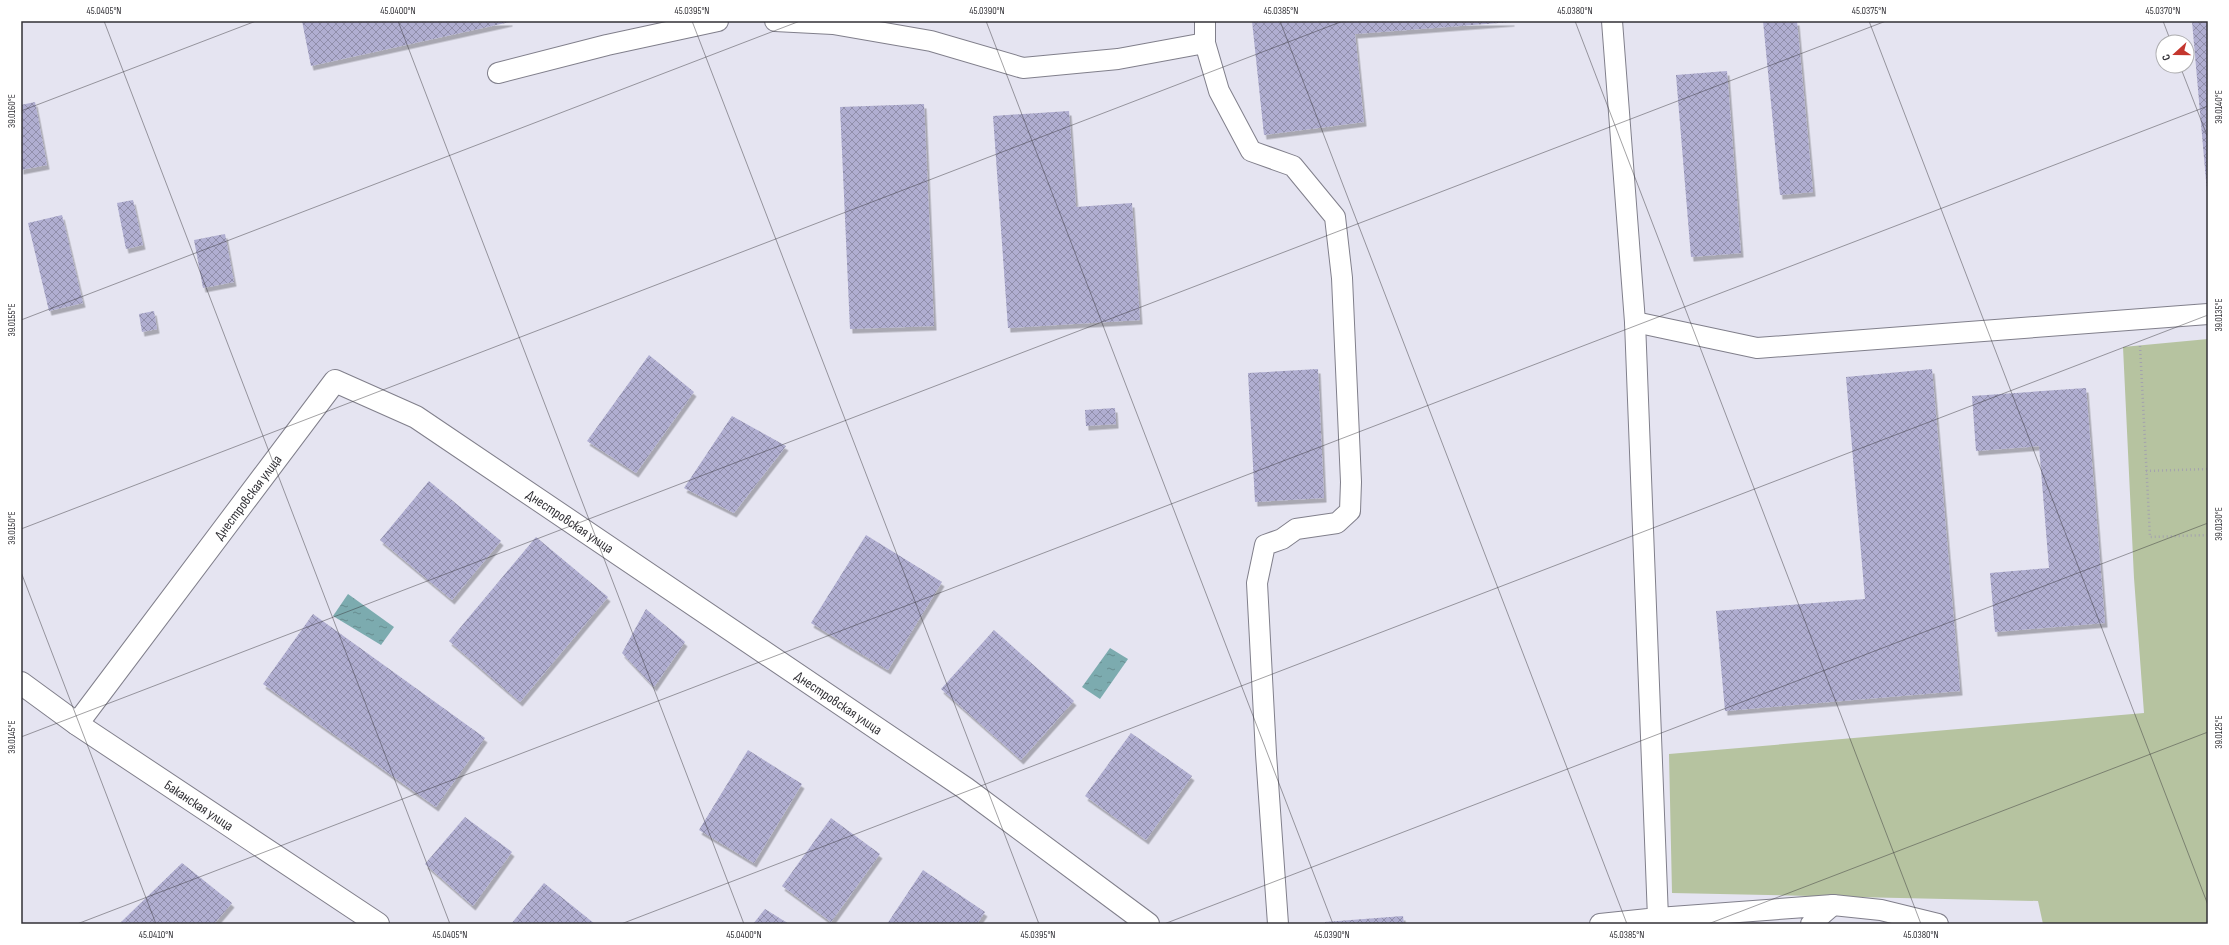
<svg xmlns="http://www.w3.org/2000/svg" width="2229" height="945" font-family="'Sofia Sans Condensed',sans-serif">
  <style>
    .park { fill: #b6c3a0 }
    .water { fill: url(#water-ripples) }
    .building { fill: url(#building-cross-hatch); filter: url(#shadow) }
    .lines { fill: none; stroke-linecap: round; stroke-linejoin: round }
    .service-casing { stroke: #807f8b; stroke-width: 22 }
    .minor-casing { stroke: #807f8b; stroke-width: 24 }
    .path { stroke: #a4a3ad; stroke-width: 2.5; stroke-dasharray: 1 3; stroke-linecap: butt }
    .service { stroke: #fff; stroke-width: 20 }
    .minor { stroke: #fff; stroke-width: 22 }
    .ticks { fill: none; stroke: #323136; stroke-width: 1; stroke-opacity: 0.45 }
    .labels { text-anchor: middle; stroke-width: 3; stroke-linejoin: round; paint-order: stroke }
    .street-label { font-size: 14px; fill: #323136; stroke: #fff }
    .neatline { fill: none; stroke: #323136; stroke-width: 1.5 }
    .ticks-label { font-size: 10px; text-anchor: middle; fill: #323136 }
  </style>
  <defs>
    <pattern id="water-ripples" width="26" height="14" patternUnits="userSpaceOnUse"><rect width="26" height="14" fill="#7cabaf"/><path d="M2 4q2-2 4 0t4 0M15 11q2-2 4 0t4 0" fill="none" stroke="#668c8f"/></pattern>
    <pattern id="building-cross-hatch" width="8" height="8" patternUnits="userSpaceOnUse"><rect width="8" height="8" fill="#b0aed1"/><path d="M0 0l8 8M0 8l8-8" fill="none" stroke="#908eaa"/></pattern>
    <filter id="shadow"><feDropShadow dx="2.5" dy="4.5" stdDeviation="0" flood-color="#0004"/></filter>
  </defs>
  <rect width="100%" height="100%" fill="#e5e4f1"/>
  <path class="park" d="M2208,339V924H2043L2038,901L1672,893L1669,754L2144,713L2134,578L2123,347Z"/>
  <g class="water">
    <path d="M348,594L394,627L381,645L333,616Z"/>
    <path d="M1110,648L1128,659L1100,699L1082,687Z"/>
  </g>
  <g class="building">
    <path d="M302,21H510V22L311,66Z"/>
    <path d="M1252,21H1512V22L1355,34L1364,122L1264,135Z"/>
    <path d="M1763,21H1797L1813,192L1780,195Z"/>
    <path d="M2192,21H2208V192H2207Z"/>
    <path d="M1727,71L1741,253L1691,257L1676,75Z"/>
    <path d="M35,102L47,165L21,170V105Z"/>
    <path d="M924,104L934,326L850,329L840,107Z"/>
    <path d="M1069,111L1076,207L1132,203L1140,320L1008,328L993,116Z"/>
    <path d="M133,200L143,245L126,249L117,203Z"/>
    <path d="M62,215L83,303L49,311L28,223Z"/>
    <path d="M225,234L234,282L203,288L194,240Z"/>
    <path d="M154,311L157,329L142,332L139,314Z"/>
    <path d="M649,355L694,392L636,473L587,441Z"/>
    <path d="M1318,369L1324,498L1255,502L1248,373Z"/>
    <path d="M1932,369L1960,691L1725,711L1716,611L1865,599L1846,377Z"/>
    <path d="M2086,388L2105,623L1995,632L1990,573L2049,568L2039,446L1976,451L1972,396Z"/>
    <path d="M1115,408L1116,424L1086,426L1085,410Z"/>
    <path d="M732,416L786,446L734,513L684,488Z"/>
    <path d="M429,481L501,541L452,600L380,540Z"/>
    <path d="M866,535L942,582L888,670L811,623Z"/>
    <path d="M536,537L608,597L520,702L449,641Z"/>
    <path d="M646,609L685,642L654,687L622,653Z"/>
    <path d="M313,614L485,738L436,807L263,684Z"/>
    <path d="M994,630L1074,701L1021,760L941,689Z"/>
    <path d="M1131,733L1192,776L1146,840L1085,796Z"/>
    <path d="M748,750L802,784L754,863L699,830Z"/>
    <path d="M465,817L512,852L473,906L425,864Z"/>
    <path d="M831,818L880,854L831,922L782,886Z"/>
    <path d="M182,863L232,903L214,924H119Z"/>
    <path d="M923,870L985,912L977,924H887Z"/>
    <path d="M544,883L595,924H511Z"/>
    <path d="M765,909L789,924H753Z"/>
    <path d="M1403,916L1404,924H1325V922Z"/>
  </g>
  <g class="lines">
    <defs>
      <g id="service">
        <path d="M775,21L833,24L931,41L1023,68L1118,59L1205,43"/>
        <path d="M1205,21V43L1219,91L1251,151L1293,166L1335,217L1342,278L1351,482L1350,511L1337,523L1296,529L1282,539L1265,545L1257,583L1266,754L1278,924"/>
        <path d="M498,73L607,45L718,21"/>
        <path d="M1635,322L1757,348L2208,314"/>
        <path d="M1833,905L1881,910L1938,924"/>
        <path d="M1600,924L1658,918L1635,322L1612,21"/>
        <path d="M1658,924V918L1833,905L1811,924"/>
      </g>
      <g id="minor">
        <path id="s1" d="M21,683L77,724L378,924"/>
        <path id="s2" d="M77,724L335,381L416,417L965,788L1148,924"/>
      </g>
    </defs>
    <use href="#service" class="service-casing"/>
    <use href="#minor" class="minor-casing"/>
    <g class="path">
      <path d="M2140,346L2150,537L2208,535"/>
      <path d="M2146,471L2208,469"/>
    </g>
    <use href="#service" class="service"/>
    <use href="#minor" class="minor"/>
  </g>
  <path class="ticks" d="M104,21L450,924M398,21L744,924M692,21L1039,924M986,21L1333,924M1280,21L1627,924M1575,21L1921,924M1869,21L2208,905M2163,21L2171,42M2180,66L2208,138M21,111L256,21M21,320L800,21M21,529L1343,21M21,572L156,924M21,737L1886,21M77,924L2208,106M621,924L2208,315M1164,924L2208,523M1708,924L2208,732"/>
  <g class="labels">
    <g class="street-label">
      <text dy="5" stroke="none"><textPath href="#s2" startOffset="284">Днестровская улица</textPath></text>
      <text dy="5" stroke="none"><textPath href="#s2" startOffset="704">Днестровская улица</textPath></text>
      <text dy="5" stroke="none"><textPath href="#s2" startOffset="1028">Днестровская улица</textPath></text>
      <text dy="5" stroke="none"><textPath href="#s1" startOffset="216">Баканская улица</textPath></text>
    </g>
  </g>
  <rect width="2229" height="945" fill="none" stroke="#ffffff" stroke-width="44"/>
  <g transform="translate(2175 54) rotate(249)"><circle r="19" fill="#ffffff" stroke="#adadaf"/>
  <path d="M0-3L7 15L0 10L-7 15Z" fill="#c4362e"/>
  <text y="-6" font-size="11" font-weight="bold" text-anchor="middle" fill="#323136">С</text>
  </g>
  <rect x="22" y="22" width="2185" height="901" class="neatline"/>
  <g class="ticks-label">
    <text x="104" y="14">45.0405°N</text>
    <text x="398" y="14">45.0400°N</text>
    <text x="692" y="14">45.0395°N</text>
    <text x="987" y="14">45.0390°N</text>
    <text x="1281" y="14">45.0385°N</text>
    <text x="1575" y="14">45.0380°N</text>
    <text x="1869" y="14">45.0375°N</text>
    <text x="2163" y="14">45.0370°N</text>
    <text transform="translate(2218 107) rotate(-90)" y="4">39.0140°E</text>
    <text transform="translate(11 111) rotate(-90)" y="4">39.0160°E</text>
    <text transform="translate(2218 315) rotate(-90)" y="4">39.0135°E</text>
    <text transform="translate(11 320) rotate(-90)" y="4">39.0155°E</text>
    <text transform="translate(2218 524) rotate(-90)" y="4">39.0130°E</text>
    <text transform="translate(11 528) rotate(-90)" y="4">39.0150°E</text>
    <text transform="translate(2218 732) rotate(-90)" y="4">39.0125°E</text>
    <text transform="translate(11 737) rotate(-90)" y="4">39.0145°E</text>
    <text x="156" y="938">45.0410°N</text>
    <text x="450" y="938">45.0405°N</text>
    <text x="744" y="938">45.0400°N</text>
    <text x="1038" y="938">45.0395°N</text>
    <text x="1332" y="938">45.0390°N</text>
    <text x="1627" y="938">45.0385°N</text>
    <text x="1921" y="938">45.0380°N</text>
  </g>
</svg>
